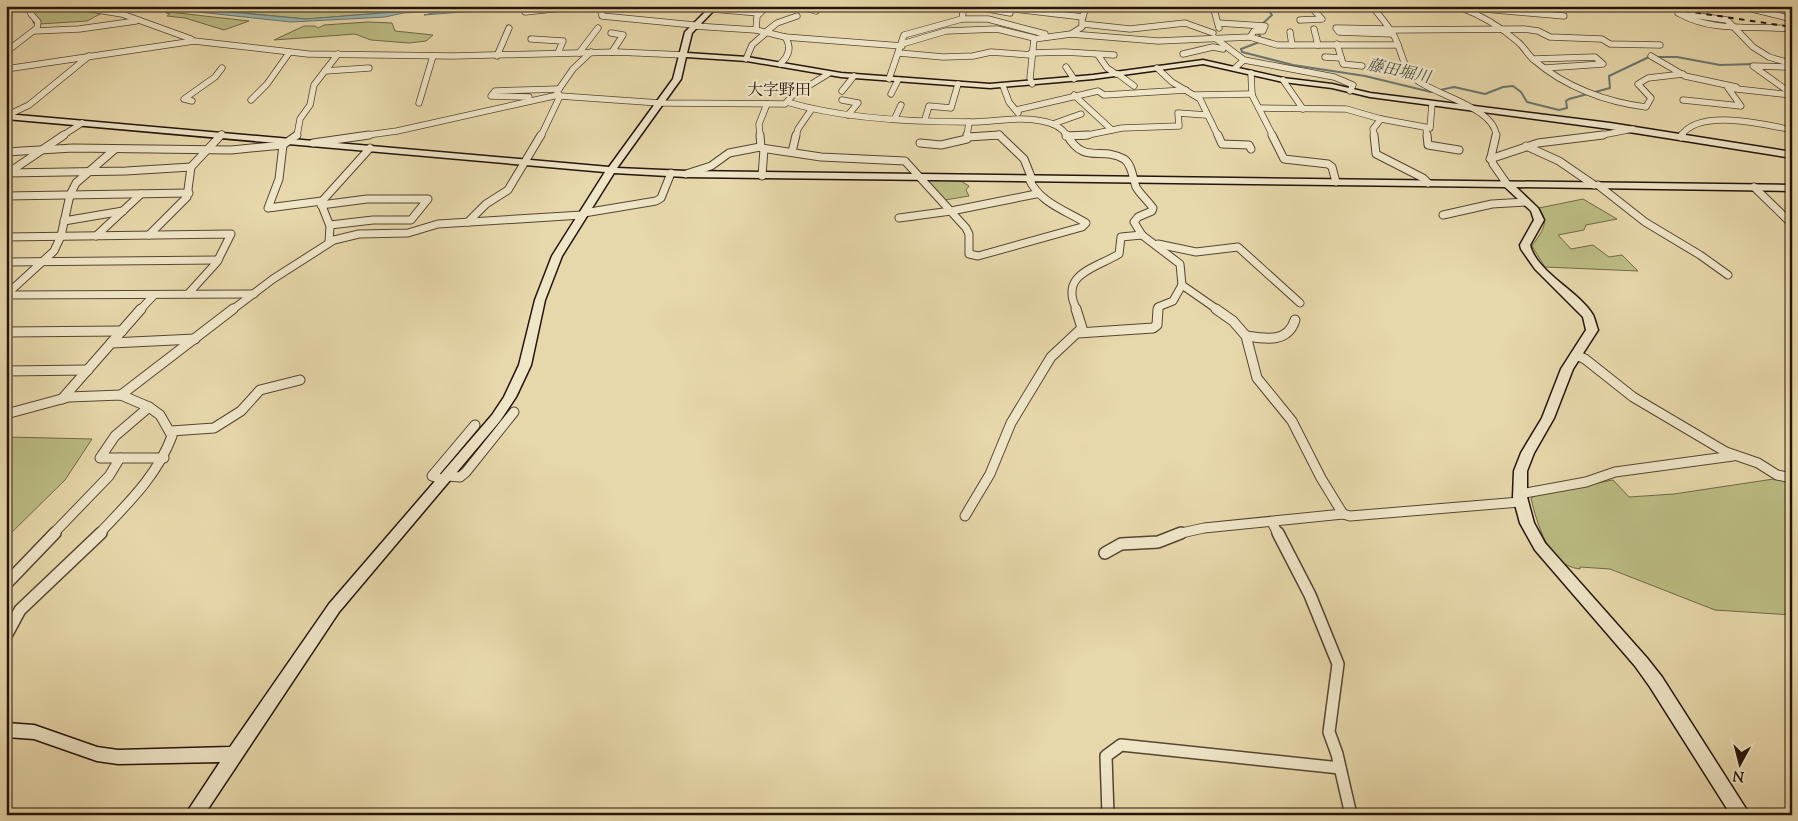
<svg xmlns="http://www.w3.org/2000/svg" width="1798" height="821" font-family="'Sorts Mill Goudy','Noto Serif JP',serif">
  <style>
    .green { fill: #bcbd84; stroke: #706847 }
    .water { fill: #99b8b2; stroke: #6b766f }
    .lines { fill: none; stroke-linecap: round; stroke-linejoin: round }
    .stream { stroke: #6b766f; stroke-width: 2 }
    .street-far3-casing { stroke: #564532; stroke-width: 7 }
    .street-far2-casing { stroke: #564532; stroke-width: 9 }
    .street-far1-casing { stroke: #564532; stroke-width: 11 }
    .street-casing { stroke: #564532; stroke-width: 14 }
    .secondary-casing { stroke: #25140a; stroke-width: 3 }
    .street-far3 { stroke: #efe6c8; stroke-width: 5.5 }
    .street-far2 { stroke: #efe6c8; stroke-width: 7 }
    .street-far1 { stroke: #efe6c8; stroke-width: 9 }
    .street { stroke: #efe6c8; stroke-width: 11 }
    .secondary { fill: #efe6c8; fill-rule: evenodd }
    .rail { stroke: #25140a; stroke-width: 2; stroke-dasharray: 5.5 5.5; stroke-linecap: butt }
    .labels { text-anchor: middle; stroke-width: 4.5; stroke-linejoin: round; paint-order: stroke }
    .far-water-label { font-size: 16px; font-style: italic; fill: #4e4d45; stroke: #efe6c8 }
    .far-quarter-label { font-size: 16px; fill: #25140a; stroke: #efe6c8 }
  </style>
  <rect width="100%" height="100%" fill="#e7d8ab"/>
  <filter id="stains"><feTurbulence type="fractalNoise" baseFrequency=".004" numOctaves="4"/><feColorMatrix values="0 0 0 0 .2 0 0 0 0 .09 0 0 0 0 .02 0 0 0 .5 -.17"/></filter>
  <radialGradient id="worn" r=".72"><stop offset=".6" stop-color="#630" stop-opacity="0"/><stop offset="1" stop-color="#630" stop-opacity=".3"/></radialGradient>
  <g class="green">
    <path d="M35,6H68L102,13L87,21L39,24L33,23Z"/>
    <path d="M212,6H515L421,10L306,19L181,7Z"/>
    <path d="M169,12L249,21L224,30L185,18L167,16L170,14L166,13Z"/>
    <path d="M368,22L392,23L395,31L433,35L426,41L409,43L371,40L355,34L274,40L304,26H315L318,28L324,25Z"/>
    <path d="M927,180L961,181L969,186L966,190L969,196L945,200Z"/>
    <path d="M1583,199L1617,219L1586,225L1584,230L1558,235L1571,249L1593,245L1609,257L1622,255L1638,271L1545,267L1532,246C1542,231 1550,224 1539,208Z"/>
    <path d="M6,437L92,439L65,480L6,538Z"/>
    <path d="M1780,478L1792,481V615L1715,610L1610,569L1580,567V569C1549,566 1537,524 1531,498L1539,494L1613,480L1629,497L1674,494Z"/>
  </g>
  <path class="water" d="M211,6L185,8L306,19L421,10L539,6L424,15L442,11L403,13L385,17L291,22L151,7Z"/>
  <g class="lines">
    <g class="stream">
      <path d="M1260,26L1272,15L1265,6"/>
      <path d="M1258,32L1262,41L1241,49L1242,52L1293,65L1365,76L1431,92L1454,87L1485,94L1503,87L1513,86L1521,92L1527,102L1559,110L1567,108L1566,101L1569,99L1610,88L1609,76L1649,57H1677L1720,65L1754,64"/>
      <path d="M1761,64H1784"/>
    </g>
    <defs>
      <g id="street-far3">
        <path d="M73,6L122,14L191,39"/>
        <path d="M600,6L602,16L694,25"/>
        <path d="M694,6L713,8"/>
        <path d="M798,6L816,11"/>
        <path d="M1213,6L1219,28"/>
        <path d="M1372,6C1379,15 1387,24 1393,34C1402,49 1402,70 1418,81C1437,95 1496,109 1496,136"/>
        <path d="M1740,6L1792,19"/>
        <path d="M1459,7C1481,15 1501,27 1518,42C1524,47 1528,55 1534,60C1565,87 1606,102 1646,107L1651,98L1638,84L1648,78L1683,74"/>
        <path d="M1006,8L1083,17"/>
        <path d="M1473,8L1564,16"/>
        <path d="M712,9L759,13"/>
        <path d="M988,9L1010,13"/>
        <path d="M525,12L581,6"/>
        <path d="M1678,13L1727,20L1753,47L1769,57L1792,64"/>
        <path d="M1680,14C1715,33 1753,25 1792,29"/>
        <path d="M962,19H988L1045,34"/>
        <path d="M1300,20L1322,19L1310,6"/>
        <path d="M1083,24L1130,29L1185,23L1213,33"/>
        <path d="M694,26L756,30L785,37L902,46"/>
        <path d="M1314,29L1318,45"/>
        <path d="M1389,29L1336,28L1339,32L1393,34"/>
        <path d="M756,30L757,16L767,6"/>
        <path d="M1390,30L1524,29L1538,31L1550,37L1602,39L1610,44L1660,45"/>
        <path d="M34,31L79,29L136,21"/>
        <path d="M767,31L777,23L797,16"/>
        <path d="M1290,32L1292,45"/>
        <path d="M611,33L623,35L612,52"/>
        <path d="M1071,34L1158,41L1250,37L1254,31H1263L1265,26L1218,23"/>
        <path d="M1250,37L1277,45H1398"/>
        <path d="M1215,38L1244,60L1235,68"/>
        <path d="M531,39L563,41L558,53"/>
        <path d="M902,44L946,31L997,29L1034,38"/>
        <path d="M1337,44L1343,64L1362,66"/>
        <path d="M6,52L37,28L38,22L31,14L29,6"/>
        <path d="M579,53L598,28"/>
        <path d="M899,53L943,57L973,56L991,52L1031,55"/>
        <path d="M1031,53L1065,52L1114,55"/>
        <path d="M1183,54L1213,47L1223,49"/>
        <path d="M1098,55L1107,68L1116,74"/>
        <path d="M497,56L509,28"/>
        <path d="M1651,56L1685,76L1736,87"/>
        <path d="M1325,57L1341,58"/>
        <path d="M746,59L752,45L768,31"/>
        <path d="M1533,59L1595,57L1603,64L1545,68"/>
        <path d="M1244,60L1334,77L1353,85L1350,91"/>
        <path d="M780,64C789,56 792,47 785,37"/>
        <path d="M1066,67L1074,79"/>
        <path d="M1157,68L1172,82L1200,99L1218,136"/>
        <path d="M6,69L194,41L308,54L453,56L617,52L684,55"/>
        <path d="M1792,70L1788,67L1753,66L1792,94"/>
        <path d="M325,71L369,68"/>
        <path d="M1251,73L1252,95L1273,136"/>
        <path d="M1118,74L1134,86"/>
        <path d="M889,79L904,35L962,19L964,6"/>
        <path d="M1283,80L1303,109"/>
        <path d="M1032,84L1030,78L1034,39L1071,34L1082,27V18L1087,6"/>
        <path d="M1003,86L1009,102L1018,113"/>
        <path d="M842,91L854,76"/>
        <path d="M891,94L898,80"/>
        <path d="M1074,95L1112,130"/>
        <path d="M1194,95L1252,94"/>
        <path d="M560,96L660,103L785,104L792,96L828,74"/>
        <path d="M529,97L491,96L495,91L559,89"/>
        <path d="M251,100L267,84L289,53"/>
        <path d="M842,100L858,103L848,115"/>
        <path d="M1683,100L1741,106L1728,88L1792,95"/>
        <path d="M192,101L184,99L215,77L222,68"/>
        <path d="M787,102C843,119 911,122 970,122C994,122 1019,116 1042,121C1053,123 1062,127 1067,136"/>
        <path d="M419,103L433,56"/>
        <path d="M1259,108L1346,109L1381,119L1430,128L1432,104"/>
        <path d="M1016,110L1098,91L1104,95L1186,90"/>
        <path d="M6,116L29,105L89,56"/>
        <path d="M895,118L901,105"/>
        <path d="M925,119L929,106L951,108L958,84"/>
        <path d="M1053,124L1081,114"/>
        <path d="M1426,128L1427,136"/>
        <path d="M62,136L82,123"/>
        <path d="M220,136L222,134"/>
        <path d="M297,136L300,119L310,105L314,85L338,54"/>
        <path d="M360,136L397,131L558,95"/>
        <path d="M541,136L560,96L557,92L573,69L591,52"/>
        <path d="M760,136L759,124L767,104"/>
        <path d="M796,136L798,129L811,110"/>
        <path d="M967,136L969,122"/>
        <path d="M979,136H1000"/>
        <path d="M1066,136H1083L1122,128L1179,126L1178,113L1206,115"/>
        <path d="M1374,136L1373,129L1381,119"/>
        <path d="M1597,136L1633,129"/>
        <path d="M1681,136C1698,108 1765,124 1792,130"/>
      </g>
      <g id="street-far2">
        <path d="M760,135L761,148L821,157L905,161L966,228L969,234V254L978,256L1082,227L1086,223C1065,210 1040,203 1029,179"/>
        <path d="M999,135L1024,159L1032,179"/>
        <path d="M1067,135C1084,165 1101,146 1124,159C1132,164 1133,179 1136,187C1140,194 1148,201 1153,208L1152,211L1138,217L1134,222L1142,235L1180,264L1182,285L1218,310"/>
        <path d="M1218,135L1222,144L1249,145L1251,149"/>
        <path d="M1272,135L1284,159L1328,164L1332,167L1336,182"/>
        <path d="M1374,135L1376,154L1423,178L1428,183"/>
        <path d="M1427,135L1428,145L1459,150"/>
        <path d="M1496,135L1491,157L1493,164L1507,184"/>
        <path d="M1066,136L1088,135"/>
        <path d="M968,137L999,135"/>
        <path d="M1681,137L1682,135"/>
        <path d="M313,143L369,135"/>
        <path d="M920,143L941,145L967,139V135"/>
        <path d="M283,145L279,179L268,208L322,201"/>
        <path d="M1526,146L1559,161L1594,185"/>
        <path d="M6,152L73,148L231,150L283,145L297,135"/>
        <path d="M792,152L796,135"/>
        <path d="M1490,159L1538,143L1603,135"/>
        <path d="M6,173L126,171L191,167"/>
        <path d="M8,173L64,135"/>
        <path d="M686,174L711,166L729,153L760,147"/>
        <path d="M762,176L764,149"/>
        <path d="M1598,185L1645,222L1700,255L1728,275"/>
        <path d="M1754,187L1792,224"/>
        <path d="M6,196L189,193"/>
        <path d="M321,205L367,199H428L411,220H373L330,225"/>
        <path d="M584,213L656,201L661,198L671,173"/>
        <path d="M1443,215L1492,204L1526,202"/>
        <path d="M899,218L951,211L1036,194"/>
        <path d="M64,221L123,211"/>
        <path d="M468,222L486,204L508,190L541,135"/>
        <path d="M149,235L187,197L191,167L221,135"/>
        <path d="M96,236L141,194"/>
        <path d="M6,237L231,234L217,262L188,294"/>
        <path d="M329,242L330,226L322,206L324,199L370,148"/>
        <path d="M1158,244L1196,252L1238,247L1300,303"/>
        <path d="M6,262L218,260"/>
        <path d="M6,295L254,294"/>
        <path d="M6,295L54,251L61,236L70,195L76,183L115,149"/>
        <path d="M140,310L154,295"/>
        <path d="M232,310L273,279L334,240L359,234L408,233L438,224L582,215"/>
        <path d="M1077,310C1058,274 1096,268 1119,254L1121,237L1142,235"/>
        <path d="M1158,310V307L1173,301L1182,285"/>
      </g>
      <g id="street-far1">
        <path d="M1216,309L1233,321L1246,336L1257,378L1292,421L1321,478L1343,514"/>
        <path d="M6,332L122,331"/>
        <path d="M1078,333L1153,328L1157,325L1158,309"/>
        <path d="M1246,336C1266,339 1288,343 1295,320"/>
        <path d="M111,343L195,339"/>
        <path d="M1576,355L1585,359L1633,397L1726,452L1758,463L1777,475L1792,478"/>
        <path d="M6,371L88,370"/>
        <path d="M121,395L233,309"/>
        <path d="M62,399L141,309"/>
        <path d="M149,407L115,436L100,458H164"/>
        <path d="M6,414L69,397L121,395L149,407L160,415L172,436C157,476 128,503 99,534"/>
        <path d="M171,431L214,428L241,411L260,390L300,380"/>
        <path d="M448,476L460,477L466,472L514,412"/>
        <path d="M444,480L432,476L475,425"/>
        <path d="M1520,494L1586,482L1615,472L1733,456"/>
        <path d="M965,516L990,474L1011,423L1051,357L1082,328L1076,309"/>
        <path d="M1272,522L1278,534"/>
        <path d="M53,534L109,476L120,458"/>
        <path d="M1177,534L1204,528L1343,514L1350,516L1520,502"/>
      </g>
      <g id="street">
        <path d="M1278,533L1310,595L1338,664L1329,732L1337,754L1351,815"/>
        <path d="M1105,553L1121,544L1158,542L1181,533"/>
        <path d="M6,584L55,533"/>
        <path d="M6,636L20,610L101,533"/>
        <path d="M1108,815L1106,756L1121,745L1340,768"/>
      </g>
      <g id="secondary">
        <path d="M711,6H718L692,33L687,53L747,57L841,73L990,84L1093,75L1203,60L1283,78L1332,84L1370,93L1610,123L1792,152V158L1610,129L1370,97L1332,88L1283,82L1203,64L1093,79L990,88L841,77L747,61L686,57L681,79L617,168L686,171L1792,185V191L1516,187L1538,208L1544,220L1530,245C1537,273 1579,291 1593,315C1595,319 1596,325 1598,330L1573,369L1554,418L1534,453L1527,471V497L1534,523L1545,543L1647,658L1662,677L1750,815H1731L1650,687L1635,666L1535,550L1520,523L1513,497L1514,471L1521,453L1542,418L1561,369L1586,330L1583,317L1535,269L1521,249L1520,245L1534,220L1531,211L1505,187L686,177L614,173L562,256L545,300L531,365L516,397L500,421L339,612L204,815H185L220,762L118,764L97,761L34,739L6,737V723L34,725L97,747L118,750L230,747L329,604L492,415L504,397L519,365L535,300L552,256L605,172L6,119V114L609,167L673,79L685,32Z"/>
        <path d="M1080,6H1088V7L1085,9Z"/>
      </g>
    </defs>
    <use href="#street-far3" class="street-far3-casing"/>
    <use href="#street-far2" class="street-far2-casing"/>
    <use href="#street-far1" class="street-far1-casing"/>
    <use href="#street" class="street-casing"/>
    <use href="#secondary" class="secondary-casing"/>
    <use href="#street-far3" class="street-far3"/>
    <use href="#street-far2" class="street-far2"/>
    <use href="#street-far1" class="street-far1"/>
    <use href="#street" class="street"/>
    <use href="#secondary" class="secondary"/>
    <path class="rail" d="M1652,6L1792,27"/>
  </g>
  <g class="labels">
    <g class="far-water-label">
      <text transform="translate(1399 70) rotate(12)" y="6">藤田堀川</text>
    </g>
    <g class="far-quarter-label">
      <text x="779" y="95">大字野田</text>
    </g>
  </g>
  <rect width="1798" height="821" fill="none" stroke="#e7d8ab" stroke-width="25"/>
  <rect x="8" y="8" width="1783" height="806" fill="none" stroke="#25140a" stroke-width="2.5"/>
  <rect x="12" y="12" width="1773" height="796" fill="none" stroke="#25140a"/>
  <g transform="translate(1740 764) rotate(187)" stroke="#efe6c8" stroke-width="4" paint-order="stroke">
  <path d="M0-4L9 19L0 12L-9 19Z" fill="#25140a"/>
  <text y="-8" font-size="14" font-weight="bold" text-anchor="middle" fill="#25140a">N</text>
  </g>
  <rect width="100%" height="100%" filter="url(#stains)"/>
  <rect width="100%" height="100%" fill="url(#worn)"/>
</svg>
